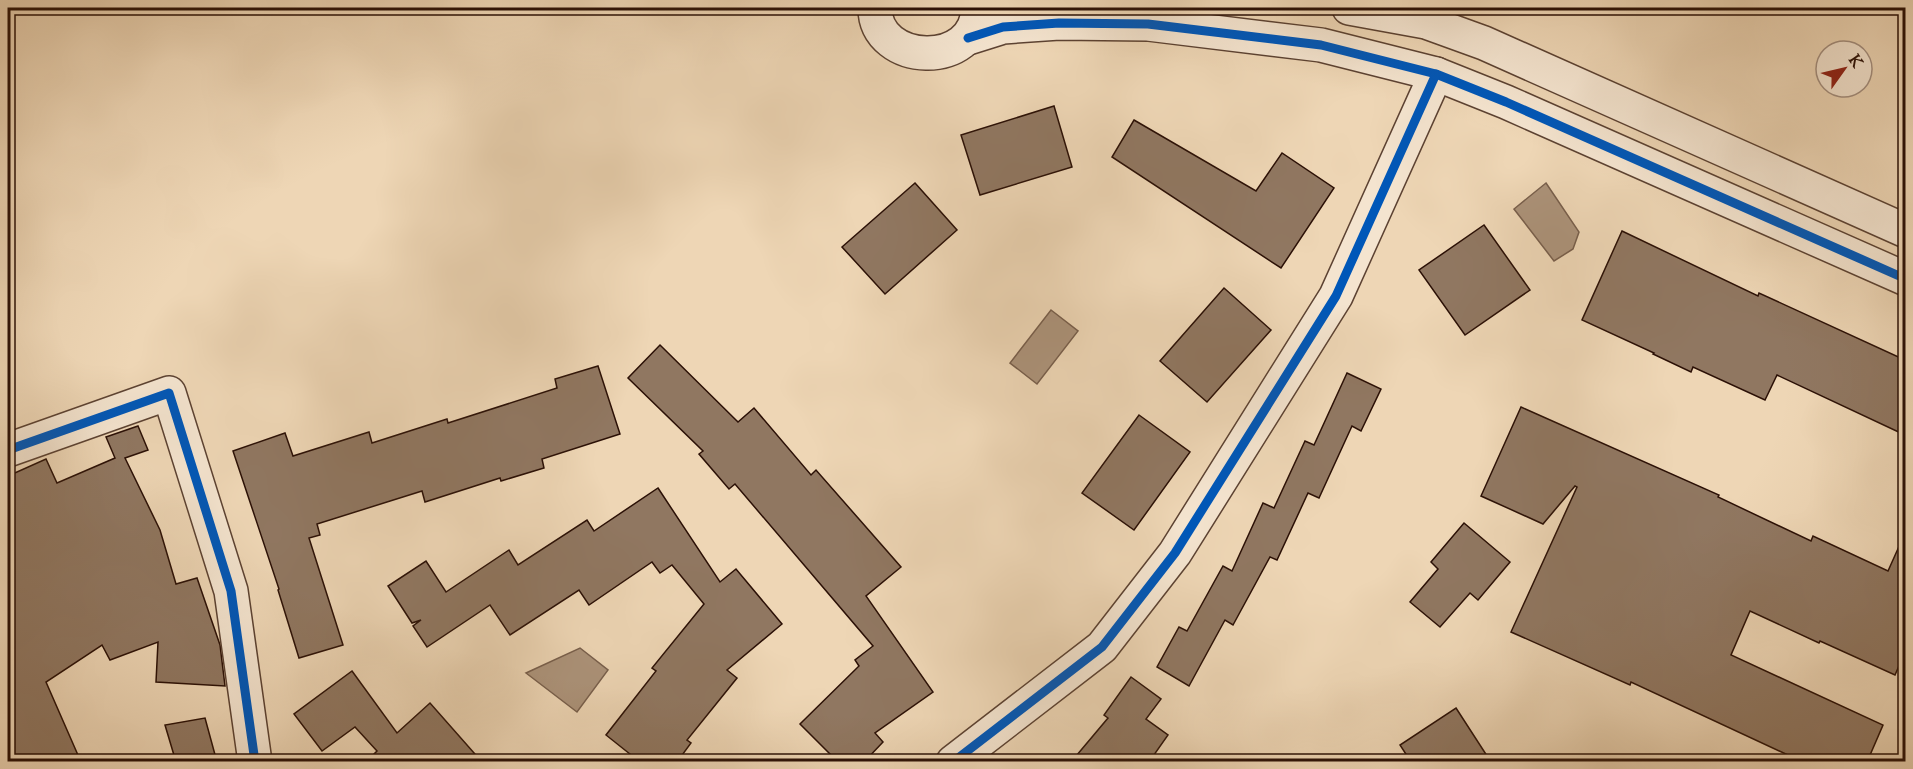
<svg xmlns="http://www.w3.org/2000/svg" width="1913" height="769" font-family="'Sorts Mill Goudy',serif">
  <style>
    .water { fill: #ac937a; stroke: #785f4c; stroke-width: 1.5 }
    .building { fill: #907761; stroke: #2b1006; stroke-width: 1.5 }
    .lines { fill: none; stroke-linecap: round; stroke-linejoin: round }
    .minor-casing { stroke: #5c4232; stroke-width: 36 }
    .tertiary-casing { stroke: #5c4232; stroke-width: 36 }
    .minor { stroke: #f4e4cf; stroke-width: 33 }
    .tertiary { stroke: #f4e4cf; stroke-width: 33 }
    .cycleway-casing { stroke: #f4e4cf; stroke-width: 13 }
    .cycleway { stroke: #0057b8; stroke-width: 9 }
  </style>
  <rect width="100%" height="100%" fill="#eed6b5"/>
  <filter id="stains"><feTurbulence type="fractalNoise" baseFrequency=".00333" numOctaves="4"/><feColorMatrix values="0 0 0 0 .2 0 0 0 0 .09 0 0 0 0 .02 0 0 0 .5 -.17"/></filter>
  <radialGradient id="worn" r=".72"><stop offset=".6" stop-color="#630" stop-opacity="0"/><stop offset="1" stop-color="#630" stop-opacity=".3"/></radialGradient>
  <g class="water">
    <path d="M1546,183L1579,232L1573,249L1554,261L1514,209Z"/>
    <path d="M1051,310L1078,331L1037,384L1010,363Z"/>
    <path d="M580,648L608,670L577,712L526,673Z"/>
  </g>
  <g class="building">
    <path d="M1054,106L1072,167L980,195L961,135Z"/>
    <path d="M1134,120L1256,191L1282,153L1334,188L1281,268L1112,157Z"/>
    <path d="M915,183L957,230L885,294L842,247Z"/>
    <path d="M1484,225L1530,290L1465,335L1419,270Z"/>
    <path d="M1622,231L1758,296L1759,293L1905,360V435L1777,375L1765,400L1693,367L1691,372L1653,354L1654,353L1582,320Z"/>
    <path d="M1224,288L1271,330L1207,402L1160,361Z"/>
    <path d="M660,345L738,422L754,408L811,475L816,470L901,567L866,596L933,692L875,733L883,742L864,762H838L800,724L859,666L855,660L873,646L735,484L729,489L699,454L703,451L628,378Z"/>
    <path d="M598,366L620,434L542,459L544,468L501,481L500,478L425,502L422,491L317,524L320,535L309,538L343,645L299,658L278,590L279,589L233,451L285,433L293,456L369,432L372,443L447,419L448,423L557,388L555,379Z"/>
    <path d="M1347,373L1381,389L1361,431L1352,426L1319,498L1308,493L1277,560L1270,557L1233,625L1225,620L1189,686L1157,667L1179,627L1187,631L1223,566L1232,571L1263,503L1274,508L1305,441L1314,445Z"/>
    <path d="M1521,407L1719,495L1718,497L1811,541L1813,536L1888,571L1905,533V652L1895,675L1820,641L1819,643L1750,611L1731,655L1883,725L1867,762H1803L1631,682L1630,685L1511,632L1577,487L1575,486L1543,524L1481,496Z"/>
    <path d="M1139,415L1190,452L1134,530L1082,493Z"/>
    <path d="M138,426L148,450L125,458L160,530L176,584L197,578L220,645L225,686L156,682L158,642L110,660L102,645L46,682L81,762H8V476L46,459L57,483L115,458L106,437Z"/>
    <path d="M658,488L720,582L736,569L782,624L727,670L737,678L687,740L691,743L677,762H640L606,735L656,671L652,668L704,604L672,565L660,573L652,562L589,605L579,590L510,635L490,605L427,647L413,626L421,620L412,623L388,586L426,561L446,592L509,550L518,565L587,520L594,531Z"/>
    <path d="M1464,523L1510,562L1478,600L1470,593L1440,627L1410,602L1438,569L1431,562Z"/>
    <path d="M352,671L397,733L430,703L482,762H366L377,751L355,727L322,751L294,714Z"/>
    <path d="M1131,677L1161,699L1146,719L1168,735L1149,762H1071L1108,718L1104,715Z"/>
    <path d="M1456,708L1491,762H1411L1400,745Z"/>
    <path d="M205,718L217,762H176L165,725Z"/>
  </g>
  <g class="lines">
    <defs>
      <g id="minor">
        <path d="M8,450L169,393L231,591L255,762"/>
        <path d="M953,762L1102,647L1175,553L1336,296L1436,74"/>
      </g>
      <g id="tertiary">
        <path d="M875,8C875,66 977,70 978,8"/>
        <path d="M1349,8L1426,22L1484,43L1906,231"/>
        <path d="M968,38L1003,27L1059,23L1148,24L1321,45L1436,74L1506,102L1906,279"/>
      </g>
    </defs>
    <use href="#minor" class="minor-casing"/>
    <use href="#tertiary" class="tertiary-casing"/>
    <use href="#minor" class="minor"/>
    <use href="#tertiary" class="tertiary"/>
    <defs>
      <g id="cycleway">
        <path d="M968,38L1003,27L1059,23L1148,24L1321,45L1436,74L1506,102L1906,279"/>
        <path d="M8,450L169,393L231,591L255,762"/>
        <path d="M953,762L1102,647L1175,553L1336,296L1436,74"/>
      </g>
    </defs>
    <use href="#cycleway" class="cycleway-casing"/>
    <use href="#cycleway" class="cycleway"/>
  </g>
  <rect width="1913" height="769" fill="none" stroke="#eed6b5" stroke-width="30"/>
  <rect x="9" y="9" width="1895" height="751" fill="none" stroke="#2b1006" stroke-width="3"/>
  <rect x="15" y="15" width="1883" height="739" fill="none" stroke="#2b1006" stroke-width="1.5"/>
  <g transform="translate(1844 69) rotate(56)"><circle r="28" fill="#f4e4cf" stroke="#a48f7f" stroke-width="1.5"/>
  <path d="M0-4.5L10 22L0 15L-10 22Z" fill="#8f2418"/>
  <text y="-9" font-size="16" font-weight="bold" text-anchor="middle" fill="#2b1006">K</text>
  </g>
  <rect width="100%" height="100%" filter="url(#stains)"/>
  <rect width="100%" height="100%" fill="url(#worn)"/>
</svg>
